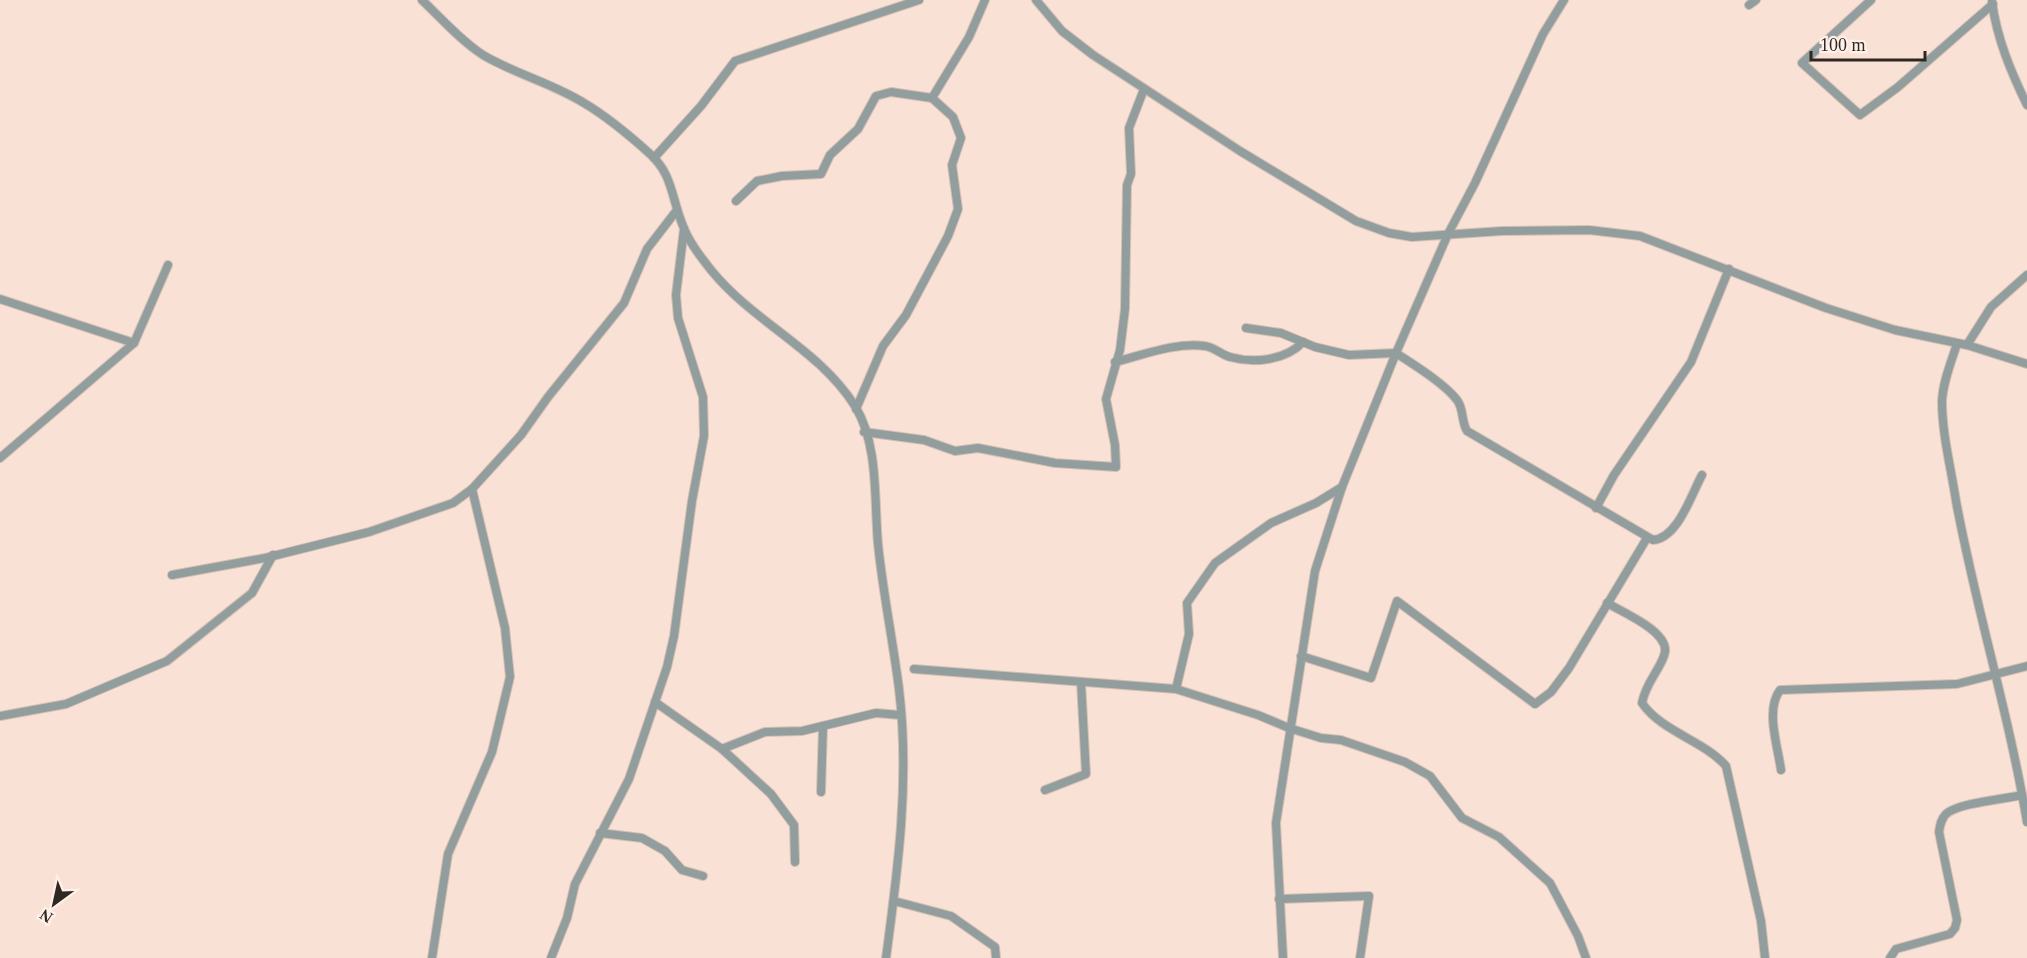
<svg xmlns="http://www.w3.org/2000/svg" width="2027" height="958" font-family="'Times New Roman',serif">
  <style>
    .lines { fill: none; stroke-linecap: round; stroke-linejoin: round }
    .minor-casing { stroke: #d5c0b6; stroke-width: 10 }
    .minor { stroke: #929e9d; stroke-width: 8 }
  </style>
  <rect width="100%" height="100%" fill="#f9e1d6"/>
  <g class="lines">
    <defs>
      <g id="minor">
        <path d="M422,0C441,18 461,41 483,55C515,74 552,83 584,103C606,116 629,135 649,153C673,174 671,197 683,226C689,242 700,256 711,270C754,323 818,348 855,406C879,445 874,500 878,544C883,593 893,641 899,689C910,779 898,869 886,958"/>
        <path d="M1036,0L1062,31L1093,55L1240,151L1356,221L1389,233L1412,237L1502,231L1589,230L1640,236L1826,308L1895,330L1967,345L2027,364"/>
        <path d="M1871,0L1802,63L1860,115L1898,87L1993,4"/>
        <path d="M1992,2C1997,39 2011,72 2027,105"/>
        <path d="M1749,5L1756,0"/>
        <path d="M654,158L701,106L735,61L919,0"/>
        <path d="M736,201L757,181L782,176L821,174L830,155L858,129L876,96L891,92L932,98L969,37L985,0"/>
        <path d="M0,299L134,343"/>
        <path d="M1246,328L1281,333L1315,347L1349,355L1396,353C1414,365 1444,383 1457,400C1464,409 1461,421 1467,431L1653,540C1678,538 1691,495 1702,475"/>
        <path d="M1957,344C1951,362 1943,382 1942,401C1942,434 1951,468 1956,501C1976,609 2009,714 2027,822"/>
        <path d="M1967,345L1991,307L2027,275"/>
        <path d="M1115,362C1143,355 1176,342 1205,346C1214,347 1222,355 1230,357C1255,364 1286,360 1303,342"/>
        <path d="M856,409L883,346L906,315L948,236L958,209L952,165L961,138L953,117L932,98"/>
        <path d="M864,432L924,440L955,451L978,448L1055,463L1116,467L1115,445L1106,399L1120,350L1125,309L1127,185L1131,174L1129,128L1144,89"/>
        <path d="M0,458L134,343L168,265"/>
        <path d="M1596,508L1614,475L1691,362L1729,269"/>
        <path d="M172,575L265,558L369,532L453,503L472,489L521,435L548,397L624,303L647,249L677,210"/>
        <path d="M1607,603C1622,612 1668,631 1665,652C1662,668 1646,681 1642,703C1662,732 1703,740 1726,766L1761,921L1765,958"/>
        <path d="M1301,656L1371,678L1397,601L1535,704L1551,692L1569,668L1647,538"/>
        <path d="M914,669L1176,689L1258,715L1289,728L1321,738L1341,740L1405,762L1430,776L1462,818L1499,837L1550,883L1578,936L1586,958"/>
        <path d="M1176,689L1189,634L1187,603L1215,563L1271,523L1316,503L1342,487"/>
        <path d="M655,702L722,749L765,732L802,731L876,713L900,715"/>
        <path d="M0,716L66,704L167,661L252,593L273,555"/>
        <path d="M722,749L771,794L794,825L795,862"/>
        <path d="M1781,770C1778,747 1765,710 1780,690L1957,684L2027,666"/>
        <path d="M1045,790L1086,774L1081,682"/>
        <path d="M821,792L823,726"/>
        <path d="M600,833L642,838L665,851L682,870L703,876"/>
        <path d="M1279,899L1369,896L1360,958"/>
        <path d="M894,901L951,916L995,947L996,958"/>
        <path d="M432,958L448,854L492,752L510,677L505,628L472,489"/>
        <path d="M551,958L567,918L575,884L629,779L667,667L674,636L692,501L704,436L703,397L678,318L676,295L684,229"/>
        <path d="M1283,958L1276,823L1315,571L1342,487L1396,353L1448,234L1475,183L1543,34L1564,0"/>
        <path d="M1890,958L1896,949L1950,934L1955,928L1957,920L1939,832C1940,825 1941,819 1946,814C1958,803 2005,799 2022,795"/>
      </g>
    </defs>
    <use href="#minor" class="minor-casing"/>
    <use href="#minor" class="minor"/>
  </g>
  <g transform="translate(54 904) rotate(213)" stroke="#fff1ea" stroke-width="4.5" paint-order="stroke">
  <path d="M0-4.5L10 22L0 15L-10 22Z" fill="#2f2722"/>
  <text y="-9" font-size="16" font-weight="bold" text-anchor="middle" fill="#2f2722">N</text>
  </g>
  <path d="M1811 51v9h114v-9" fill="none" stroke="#2f2722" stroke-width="3"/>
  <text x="1820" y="51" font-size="18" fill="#2f2722" stroke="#fff1ea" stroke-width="4.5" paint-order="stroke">100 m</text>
</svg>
